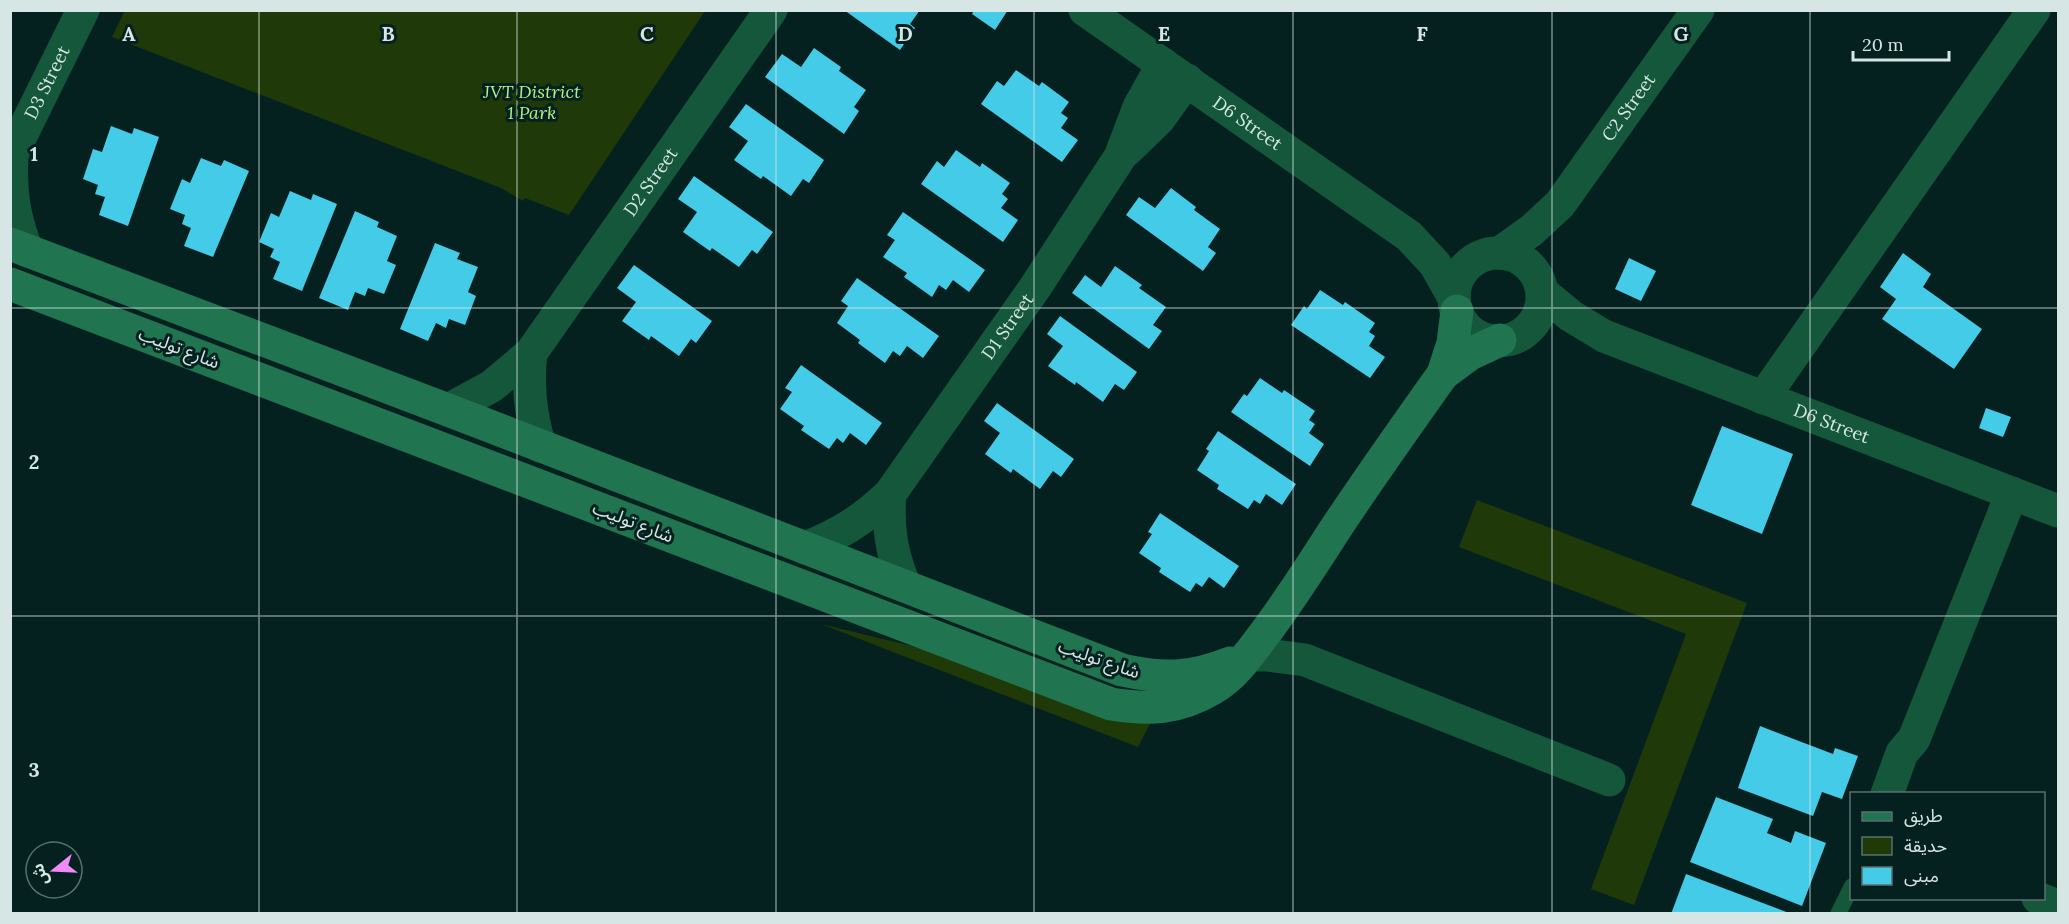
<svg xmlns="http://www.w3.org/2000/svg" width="2069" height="924" font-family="Lora,'Noto Sans Arabic',serif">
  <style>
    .green { fill: #203909 }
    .building { fill: #44cbe8 }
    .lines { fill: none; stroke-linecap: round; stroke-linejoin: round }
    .lane { stroke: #14573b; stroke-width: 16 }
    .street { stroke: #14573b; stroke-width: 33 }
    .secondary { stroke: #207450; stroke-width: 33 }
    .grid { fill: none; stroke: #d6e6e4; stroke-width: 1.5; stroke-opacity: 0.55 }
    .labels { text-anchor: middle; stroke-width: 6; stroke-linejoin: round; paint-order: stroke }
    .street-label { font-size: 18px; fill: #d6e6e4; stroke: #05211f }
    .park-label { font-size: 18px; font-style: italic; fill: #b1ef85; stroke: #05211f }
    .grid-label { font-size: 20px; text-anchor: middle; font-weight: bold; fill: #d6e6e4; stroke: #05211f; stroke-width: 6; stroke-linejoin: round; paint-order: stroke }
  </style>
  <rect width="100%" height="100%" fill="#05211f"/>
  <g class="green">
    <path d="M125,10H705V11L569,215L525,198L523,201L501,188L112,37Z"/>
    <path d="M1477,500L1747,603L1634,905L1591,889L1686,634L1459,547Z"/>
    <path d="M821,624L978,662L1151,722L1138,747Z"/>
  </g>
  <g class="building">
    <path d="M844,10H920L910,24L915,28L900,50Z"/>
    <path d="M974,10H1008L995,30L972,14Z"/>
    <path d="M814,48L841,67L839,71L866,90L854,107L859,111L844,134L765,77L782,54L801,67Z"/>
    <path d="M1016,70L1039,86L1042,82L1069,102L1061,113L1068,118L1061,128L1078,140L1062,162L981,104L997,81L1004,86Z"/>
    <path d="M746,104L824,160L809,183L803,179L791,196L763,176L761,179L734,160L748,141L729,127Z"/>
    <path d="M111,126L132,134L134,128L159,137L128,226L99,215L105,197L95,194L98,185L83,179L93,149L102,152Z"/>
    <path d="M956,150L980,167L982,163L1010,183L1002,194L1008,199L1001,208L1018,220L1003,242L921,184L937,161L944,167Z"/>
    <path d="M201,158L221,166L224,160L249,171L213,257L184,246L191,228L182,224L185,215L170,209L182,179L190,183Z"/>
    <path d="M694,176L773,232L757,254L752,250L739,267L712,248L710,251L683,232L697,212L678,199Z"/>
    <path d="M1171,188L1196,207L1194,210L1220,229L1208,247L1216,253L1203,271L1126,215L1139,197L1155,208Z"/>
    <path d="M290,191L311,200L313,194L337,204L302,291L273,279L280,262L270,257L274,249L259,242L271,213L279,217Z"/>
    <path d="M355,211L379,222L377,227L397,236L387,261L396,265L384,294L368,288L365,296L355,292L348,310L319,298Z"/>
    <path d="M903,212L985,270L969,292L953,280L946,290L939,285L932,297L904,277L907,273L883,257L895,240L887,235Z"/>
    <path d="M435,243L460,253L457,259L478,267L468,292L476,296L465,325L449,319L446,328L436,323L428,341L400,329Z"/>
    <path d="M1903,253L1931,274L1923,287L1982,329L1954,369L1882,319L1896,299L1880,287Z"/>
    <path d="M1629,258L1656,271L1641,301L1615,289Z"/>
    <path d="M634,265L712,321L696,343L691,339L679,356L651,336L649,340L622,321L636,302L617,288Z"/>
    <path d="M1115,266L1142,285L1139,288L1166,307L1153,325L1162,331L1149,349L1072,293L1085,275L1101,287Z"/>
    <path d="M857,278L939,336L923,358L907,346L900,356L893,351L885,363L858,343L860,340L837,323L848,306L841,301Z"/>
    <path d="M1320,290L1343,305L1345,302L1375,323L1369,332L1375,336L1369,346L1385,357L1370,378L1291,325L1304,306L1307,309Z"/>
    <path d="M1060,316L1137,372L1124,390L1115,384L1103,402L1076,382L1075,385L1048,366L1063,346L1047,334Z"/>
    <path d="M801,365L882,423L866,445L850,433L843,443L837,438L829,449L801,430L804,426L780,409L792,392L785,388Z"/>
    <path d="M1260,378L1282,393L1284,390L1315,411L1309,420L1315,424L1309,433L1324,444L1310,466L1231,412L1244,394L1247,396Z"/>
    <path d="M997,403L1074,459L1061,477L1053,471L1040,489L1013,469L1011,473L985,454L1000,433L984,421Z"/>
    <path d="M1986,408L2011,417L2003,437L1979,428Z"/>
    <path d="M1722,426L1793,454L1762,534L1691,505Z"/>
    <path d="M1218,431L1296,484L1282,505L1266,494L1260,504L1254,500L1248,509L1217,489L1219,485L1197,470L1209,451L1206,449Z"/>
    <path d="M1160,513L1239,566L1224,588L1209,577L1202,587L1196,583L1190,592L1159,572L1161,568L1139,553L1152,534L1148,532Z"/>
    <path d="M1760,726L1833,754L1835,748L1858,756L1842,799L1822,792L1813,816L1738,788Z"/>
    <path d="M1716,797L1773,819L1767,833L1791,843L1795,831L1826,843L1802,906L1690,862Z"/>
    <path d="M1686,874L1789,913L1788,914H1671Z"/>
  </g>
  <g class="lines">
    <path class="lane" d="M1838,914L1852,886"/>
    <g class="street">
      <path id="s1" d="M1085,10L1409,236L1435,264L1454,298"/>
      <path d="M1126,151L1159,119L1187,80"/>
      <path d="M12,156C10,192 14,217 27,251"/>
      <path id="s2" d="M10,158L83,10"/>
      <path id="s3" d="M1500,253L1532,230L1560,204L1698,10"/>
      <circle cx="1498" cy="297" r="44"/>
      <path id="s4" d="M1542,292L1571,316L1604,336L2058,511"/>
      <path d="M531,353C527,386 530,414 540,446"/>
      <path d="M1763,398L2034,10"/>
      <path id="s5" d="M448,410L492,386L531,353L771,10"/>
      <path d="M890,494C887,528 892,556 905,586"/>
      <path id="s6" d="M805,548C840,534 863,520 890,494L1034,289L1120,157L1139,107L1163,64"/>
      <path d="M1248,655H1267L1305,660L1609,780"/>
      <path d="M1887,794L1902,753L1914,739L2012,493"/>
      <path d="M2038,898L2058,906"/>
    </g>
    <g class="secondary">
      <path d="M10,244L448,410L1122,670C1163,679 1190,679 1230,663"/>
      <path d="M10,284L1111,704C1149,710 1178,709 1212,689C1233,677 1248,656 1262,637C1288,603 1311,567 1334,531C1369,478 1406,426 1443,374L1453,343L1457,311"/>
      <path d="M1443,374L1470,354L1500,340"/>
    </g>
  </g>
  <path class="grid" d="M259,10V914M517,10V914M776,10V914M1034,10V914M1293,10V914M1552,10V914M1810,10V914M10,308H2058M10,616H2058"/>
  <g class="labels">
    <g class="street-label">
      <text dy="6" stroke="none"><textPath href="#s2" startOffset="84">D3 Street</textPath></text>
      <text dy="6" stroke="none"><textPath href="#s3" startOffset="196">C2 Street</textPath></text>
      <text dy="6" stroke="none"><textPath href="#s1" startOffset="198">D6 Street</textPath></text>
      <text dy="6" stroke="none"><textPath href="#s5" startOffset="310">D2 Street</textPath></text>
      <text dy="6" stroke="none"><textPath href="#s6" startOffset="306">D1 Street</textPath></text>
      <text transform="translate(179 348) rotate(21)" y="6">شارع توليب</text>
      <text dy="6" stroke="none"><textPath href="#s4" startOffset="320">D6 Street</textPath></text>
      <text transform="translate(633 522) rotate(21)" y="6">شارع توليب</text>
      <text transform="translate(1099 659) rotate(19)" y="6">شارع توليب</text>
    </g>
    <g class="park-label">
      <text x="532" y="98">JVT District<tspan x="532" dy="21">1 Park</tspan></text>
    </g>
  </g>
  <g class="grid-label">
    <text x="129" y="41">A</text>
    <text x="388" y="41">B</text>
    <text x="647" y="41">C</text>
    <text x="905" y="41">D</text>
    <text x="1164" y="41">E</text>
    <text x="1422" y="41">F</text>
    <text x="1681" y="41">G</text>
    <text x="34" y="161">1</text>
    <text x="34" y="469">2</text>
    <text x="34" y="777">3</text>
  </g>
  <rect width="2069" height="924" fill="none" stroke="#d6e6e4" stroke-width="24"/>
  <rect x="1850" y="792" width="195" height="108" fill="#05211f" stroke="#59706e" stroke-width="1.5"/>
  <rect x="1862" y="812" width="30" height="9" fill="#207450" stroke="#59706e" stroke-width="1.5"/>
  <text x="1904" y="822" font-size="18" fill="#d6e6e4">طريق</text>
  <rect x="1862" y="837" width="30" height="18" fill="#203909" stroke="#59706e" stroke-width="1.5"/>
  <text x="1904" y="852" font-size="18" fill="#d6e6e4">حديقة</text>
  <rect x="1862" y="867" width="30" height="18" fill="#44cbe8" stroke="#59706e" stroke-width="1.5"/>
  <text x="1904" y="882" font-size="18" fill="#d6e6e4">مبنى</text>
  <g transform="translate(54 870) rotate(252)"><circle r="28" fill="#05211f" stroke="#59706e" stroke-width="1.5"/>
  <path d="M0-4.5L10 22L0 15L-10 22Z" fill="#ef8bf7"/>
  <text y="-9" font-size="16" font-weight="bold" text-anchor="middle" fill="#d6e6e4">ش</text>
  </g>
  <path d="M1853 51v9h96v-9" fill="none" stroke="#d6e6e4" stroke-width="3"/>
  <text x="1862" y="51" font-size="18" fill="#d6e6e4" stroke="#05211f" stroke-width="4.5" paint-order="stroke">20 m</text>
</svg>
